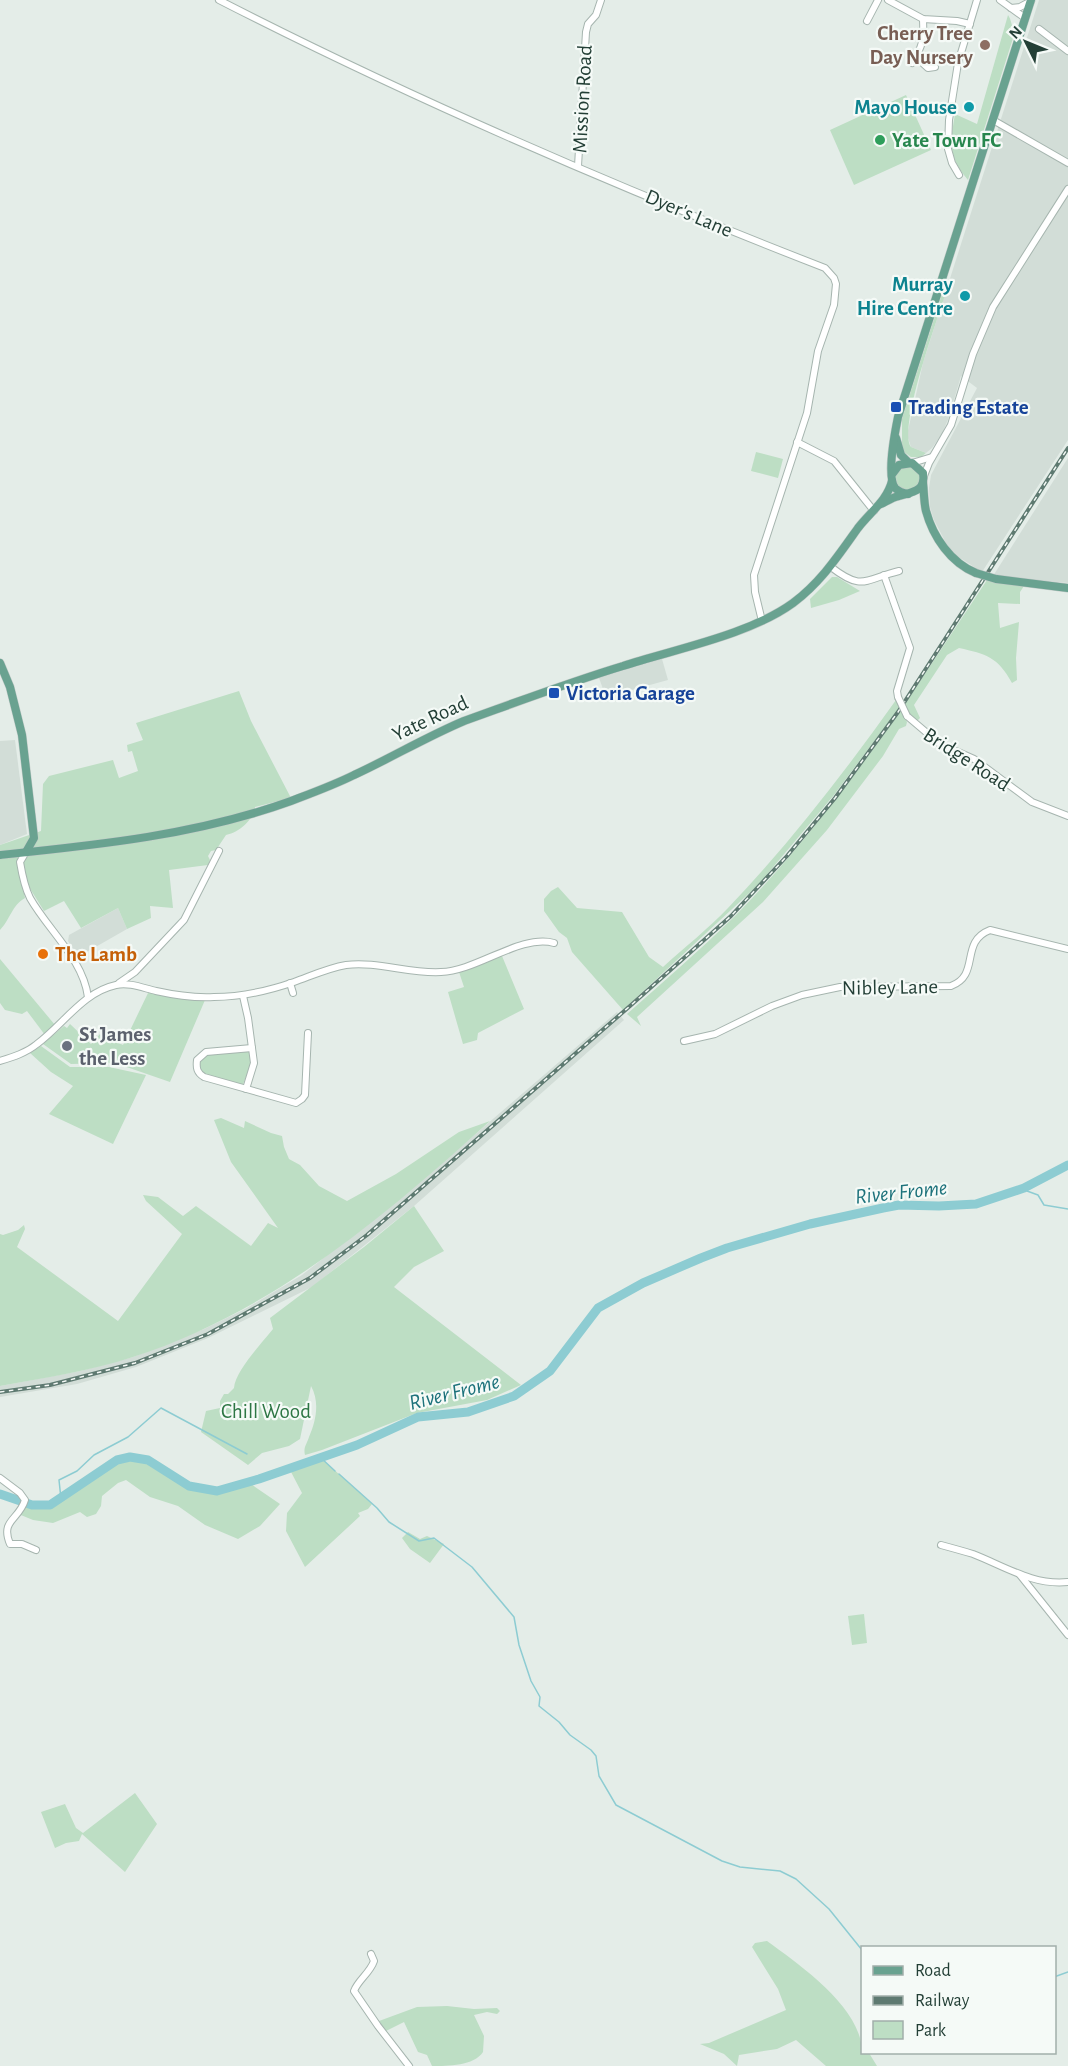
<svg xmlns="http://www.w3.org/2000/svg" width="1068" height="2066" font-family="'Alegreya Sans',sans-serif">
  <style>
    .built { fill: #d2ddd7 }
    .green { fill: #bddec4 }
    .lines { fill: none; stroke-linecap: round; stroke-linejoin: round }
    .stream { stroke: #8dccd2; stroke-width: 1.5 }
    .river { stroke: #8dccd2; stroke-width: 9 }
    .minor-casing { stroke: #a6b5af; stroke-width: 8 }
    .major-casing { stroke: #c1c9c7; stroke-width: 9 }
    .minor { stroke: #fff; stroke-width: 6 }
    .major { stroke: #69a290; stroke-width: 8 }
    .rail-casing { stroke: #5e7a71; stroke-width: 4 }
    .rail { stroke: #f5faf7; stroke-width: 1.5; stroke-dasharray: 4.5; stroke-linecap: butt }
    .minor-bridge-casing { stroke: #a6b5af; stroke-width: 8; stroke-linecap: butt }
    .major-bridge-casing { stroke: #c1c9c7; stroke-width: 9; stroke-linecap: butt }
    .minor-bridge { stroke: #fff; stroke-width: 6 }
    .major-bridge { stroke: #69a290; stroke-width: 8 }
    .education-dot { fill: #8d6e63; stroke: #f5faf7; stroke-width: 2 }
    .culture-dot { fill: #0f9aa8; stroke: #f5faf7; stroke-width: 2 }
    .leisure-dot { fill: #2e9e5b; stroke: #f5faf7; stroke-width: 2 }
    .transit-dot { fill: #1a4fb4; stroke: #f5faf7; stroke-width: 2 }
    .food-dot { fill: #e8710a; stroke: #f5faf7; stroke-width: 2 }
    .worship-dot { fill: #6b7280; stroke: #f5faf7; stroke-width: 2 }
    .labels { text-anchor: middle; stroke-width: 4.5; stroke-linejoin: round; paint-order: stroke }
    .education-label { font-size: 21px; font-weight: bold; fill: #785e54; stroke: #f5faf7; text-anchor: end }
    .street-label { font-size: 21px; fill: #233f36; stroke: #f5faf7 }
    .culture-label { font-size: 21px; font-weight: bold; fill: #0d838f; stroke: #f5faf7; text-anchor: end }
    .leisure-label { font-size: 21px; font-weight: bold; fill: #27864d; stroke: #f5faf7; text-anchor: start }
    .transit-label { font-size: 21px; font-weight: bold; fill: #164399; stroke: #f5faf7; text-anchor: start }
    .food-label { font-size: 21px; font-weight: bold; fill: #c56008; stroke: #f5faf7; text-anchor: start }
    .worship-label { font-size: 21px; font-weight: bold; fill: #5b616d; stroke: #f5faf7; text-anchor: start }
    .park-label { font-size: 21px; fill: #2d7644; stroke: #f5faf7 }
    .water-label { font-size: 22px; font-style: italic; fill: #1d727b; stroke: #f5faf7 }
  </style>
  <rect width="100%" height="100%" fill="#e4ede8"/>
  <g class="built">
    <path d="M1039,0H1068V440L982,572L957,556L947,545L934,520L930,507L929,488L931,475L977,388L961,376L949,417L942,434L932,448L926,453L911,447L907,435L923,363Z"/>
    <path d="M1068,458V583L993,576Z"/>
    <path d="M662,659L668,680L606,697L599,678Z"/>
    <path d="M15,740L27,834L0,845V741Z"/>
    <path d="M118,908L127,929L78,957L68,941L69,935Z"/>
    <path d="M617,1012L624,1020L414,1206L312,1287L208,1338L136,1367L77,1384L0,1397V1386L80,1371L133,1357L204,1329L245,1309L302,1275L413,1188Z"/>
  </g>
  <g class="green">
    <path d="M1008,15C1012,21 1011,26 1015,32L968,180C948,156 950,143 955,114L977,124Z"/>
    <path d="M906,95L931,150L854,185L830,130Z"/>
    <path d="M942,294L945,295C937,321 898,427 911,447L926,453L921,457H911L904,452L902,447V419Z"/>
    <path d="M756,452L783,459L778,478L751,471Z"/>
    <circle cx="908" cy="478" r="12"/>
    <path d="M832,577H837L860,591L839,600L811,608L810,599Z"/>
    <path d="M987,580L1024,586L1020,592V604L998,603L1000,628L1019,622L1016,658L1017,680L1012,683C998,657 986,654 959,648L947,655L914,705L920,718L917,721L909,715L905,704Z"/>
    <path d="M239,691L251,721L291,798L255,807C253,820 240,832 226,835L216,850L211,851L208,856L210,860L208,865L169,870L173,908L150,906L151,918L127,929L118,908L81,928L64,901L44,911L29,887L23,888L25,898C12,905 10,920 0,930V845L41,831L43,784L49,776L113,760L119,778L138,771L132,751L128,752L127,745L143,740L136,723Z"/>
    <path d="M896,700L899,708L834,795L758,885L623,1010L572,952L567,938L559,932L544,911V899L551,891L558,887L577,908L622,912L649,957L663,967C685,947 708,929 728,908C790,843 844,773 896,700Z"/>
    <path d="M901,711L907,722L906,726L899,729L883,756L827,830L763,902L637,1017L641,1026L627,1014C663,982 700,950 735,916C797,853 849,783 901,711Z"/>
    <path d="M502,956L524,1009L478,1033L477,1040L463,1044L448,992L464,987L459,972Z"/>
    <path d="M0,959L55,1025L45,1035L27,1011L22,1014L5,1010L0,1003Z"/>
    <path d="M149,991L205,1000L170,1082L115,1063L71,1064L43,1044L64,1026L67,1028L70,1024L91,1044L100,1034L123,1045Z"/>
    <path d="M41,1046L70,1067H109L146,1075L113,1144L49,1114L73,1086L51,1072L30,1053Z"/>
    <path d="M247,1050L251,1054L252,1063L243,1084L240,1085L204,1076L199,1071L200,1059L209,1054Z"/>
    <path d="M221,1118L244,1128L245,1121L271,1133L282,1136L284,1147L289,1159L300,1165L319,1186L347,1201L396,1174L459,1132L490,1121C384,1217 272,1312 133,1357C90,1371 44,1378 0,1386V1234L3,1235L18,1230L24,1225L25,1229L17,1247L118,1321L182,1234L146,1201L143,1195L158,1197L183,1216L196,1206L251,1246L268,1223L278,1228L231,1162L214,1120Z"/>
    <path d="M414,1206L444,1251L414,1267L394,1287L521,1385L487,1400L417,1413L322,1450L305,1455C303,1447 307,1444 309,1437C316,1421 320,1402 311,1386L300,1439L289,1446L262,1453L248,1465L201,1432L206,1411L220,1408V1401L224,1394H228L234,1388C235,1371 262,1343 273,1329L270,1318L364,1247Z"/>
    <path d="M130,1457L148,1460L190,1486L217,1491L248,1482L280,1504L260,1526L238,1539L205,1525L178,1506L150,1497L126,1480L118,1483L102,1496L101,1506L96,1514L87,1517L80,1512L53,1523L33,1520L16,1513L23,1503L32,1505L61,1499L87,1480Z"/>
    <path d="M320,1457L372,1504L368,1509L358,1513L360,1516L305,1567L286,1531L287,1513L302,1493L290,1470L292,1467Z"/>
    <path d="M408,1532L420,1539L427,1536L444,1544L430,1563L410,1549L402,1538Z"/>
    <path d="M864,1614L867,1643L852,1645L848,1616Z"/>
    <path d="M135,1793L157,1824L125,1872L82,1834L79,1841L66,1843L55,1848L41,1812L65,1804L76,1828L83,1833Z"/>
    <path d="M767,1941C800,1965 862,2008 862,2052L869,2053L877,2066H826L796,2040L777,2049L739,2055L737,2066L724,2054L700,2044L709,2043L786,2010L778,1989L752,1947L755,1943Z"/>
    <path d="M447,2006L474,2009L497,2008L500,2011L497,2014L487,2012L474,2015L484,2036L483,2052C474,2066 448,2066 432,2066L427,2055L418,2052L404,2022L386,2031L379,2021L417,2007Z"/>
  </g>
  <g class="lines">
    <g class="stream">
      <path d="M1024,1188L1027,1191L1038,1195L1044,1205L1068,1209"/>
      <path d="M320,1457L335,1471"/>
      <path d="M339,1474L377,1508L389,1522L419,1541L434,1538L472,1567L514,1617L519,1645L531,1681L540,1697L539,1706L559,1722L570,1735L591,1750L596,1756L599,1776L616,1805L722,1861L740,1867L780,1871L796,1879L829,1909L862,1950"/>
      <path d="M61,1499L59,1480L77,1471L94,1455L128,1437L161,1408L247,1454"/>
      <path d="M1054,1977L1068,1972"/>
    </g>
    <path class="river" d="M0,1494L32,1505H50L117,1460L130,1457L148,1460L189,1486L217,1491L259,1479L357,1445L418,1417L468,1412L514,1396L550,1371L598,1308L643,1283L701,1258L727,1248L810,1224L883,1208L899,1205L939,1206L976,1204L1024,1188L1068,1165"/>
    <defs>
      <g id="minor">
        <path d="M219,0C416,101 619,188 825,268L834,278L836,284L834,305L818,351L807,413L754,575L755,592L762,621"/>
        <path d="M888,0L923,19L957,21L970,24"/>
        <path d="M1000,0L1025,18"/>
        <path d="M1011,8L1020,7L1031,1"/>
        <path d="M867,21L878,0"/>
        <path d="M1039,29L1068,51"/>
        <path d="M916,57L928,68L935,67"/>
        <path d="M912,63C923,46 924,39 923,19"/>
        <path d="M993,120L1068,163"/>
        <path d="M578,166L586,32L588,24L596,15L601,0"/>
        <path d="M959,175L952,163L948,149L949,120L958,63L977,0"/>
        <path d="M797,442L834,461L874,511"/>
        <path d="M912,463L932,457"/>
        <path d="M924,476L929,463L951,425L973,354L993,307L1068,189"/>
        <path d="M831,567C863,592 865,579 899,571"/>
        <path d="M884,575L910,648L897,691L898,697"/>
        <path d="M907,716L940,744L974,759L1032,802L1068,816"/>
        <path d="M26,852L20,862C22,874 24,886 30,898C48,930 83,959 88,997"/>
        <path d="M119,983L135,972L184,920L219,851"/>
        <path d="M290,983L293,993"/>
        <path d="M243,996L248,1018L254,1063L246,1089"/>
        <path d="M684,1041L715,1034L772,1006L802,995L840,987L951,986C981,975 959,942 990,930L1068,949"/>
        <path d="M252,1048L206,1052L197,1060C196,1068 197,1073 204,1077L296,1103L302,1099L305,1095L308,1033"/>
        <path d="M0,1061C13,1057 26,1053 37,1044C63,1025 83,992 116,985C129,982 143,988 156,991C174,995 195,998 214,997C242,997 268,991 294,982C311,976 328,968 346,965C377,961 410,974 441,972C477,971 520,934 554,943"/>
        <path d="M0,1478L20,1493L25,1500C19,1520 0,1520 10,1544H22L36,1550"/>
        <path d="M941,1545C952,1548 963,1551 973,1554C1004,1566 1034,1586 1068,1582"/>
        <path d="M1020,1575L1068,1635"/>
        <path d="M371,1954L374,1961C370,1973 358,1980 354,1991L378,2026L409,2066"/>
      </g>
      <g id="major">
        <path d="M896,438L901,455L908,462"/>
        <path d="M923,483C924,492 924,503 926,511C933,537 951,563 976,573"/>
        <path d="M908,494C903,493 899,492 895,488C886,476 895,432 898,417L1031,0"/>
        <path d="M881,504C887,501 893,497 899,496C913,492 926,491 923,473L912,463L899,465L893,473"/>
        <path d="M996,579L1068,588"/>
        <path d="M0,663L10,687L22,735L34,838L26,852"/>
        <path d="M0,855C98,845 197,835 291,801C312,793 334,785 354,775C391,758 426,737 464,721C517,702 570,682 623,666C675,649 749,635 793,603C821,582 838,556 858,528C870,512 887,501 892,481"/>
      </g>
    </defs>
    <use href="#minor" class="minor-casing"/>
    <use href="#major" class="major-casing"/>
    <use href="#minor" class="minor"/>
    <use href="#major" class="major"/>
    <defs>
      <path id="rail" d="M0,1392L50,1385L135,1363L208,1334L310,1278L367,1235L630,1006L731,916L787,856L835,798L898,712L1068,448"/>
    </defs>
    <use href="#rail" class="rail-casing"/>
    <use href="#rail" class="rail"/>
    <defs>
      <path id="minor-bridge" d="M898,697L907,716"/>
      <path id="major-bridge" d="M976,573L996,579"/>
    </defs>
    <use href="#minor-bridge" class="minor-bridge-casing"/>
    <use href="#major-bridge" class="major-bridge-casing"/>
    <use href="#minor-bridge" class="minor-bridge"/>
    <use href="#major-bridge" class="major-bridge"/>
  </g>
  <circle class="education-dot" cx="985" cy="45" r="6"/>
  <g class="culture-dot">
    <circle cx="969" cy="107" r="6"/>
    <circle cx="965" cy="296" r="6"/>
  </g>
  <circle class="leisure-dot" cx="880" cy="140" r="6"/>
  <g class="transit-dot">
    <rect x="890" y="401" width="12" height="12" rx="3"/>
    <rect x="548" y="687" width="12" height="12" rx="3"/>
  </g>
  <circle class="food-dot" cx="43" cy="954" r="6"/>
  <circle class="worship-dot" cx="67" cy="1046" r="6"/>
  <g class="labels">
    <g class="education-label">
      <text x="973" y="40">Cherry Tree<tspan x="973" dy="24">Day Nursery</tspan></text>
    </g>
    <g class="street-label">
      <text transform="translate(582 99) rotate(-87)" y="7">Mission Road</text>
      <text transform="translate(689 213) rotate(23)" y="7">Dyer's Lane</text>
      <text transform="translate(430 718) rotate(-25)" y="7">Yate Road</text>
      <text transform="translate(967 759) rotate(33)" y="7">Bridge Road</text>
      <text transform="translate(890 987) rotate(-1)" y="7">Nibley Lane</text>
    </g>
    <g class="culture-label">
      <text x="957" y="114">Mayo House</text>
      <text x="953" y="291">Murray<tspan x="953" dy="24">Hire Centre</tspan></text>
    </g>
    <g class="leisure-label">
      <text x="892" y="147">Yate Town FC</text>
    </g>
    <g class="transit-label">
      <text x="908" y="414">Trading Estate</text>
      <text x="566" y="700">Victoria Garage</text>
    </g>
    <g class="food-label">
      <text x="55" y="961">The Lamb</text>
    </g>
    <g class="worship-label">
      <text x="79" y="1041">St James<tspan x="79" dy="24">the Less</tspan></text>
    </g>
    <g class="park-label">
      <text x="266" y="1418">Chill Wood</text>
    </g>
    <g class="water-label">
      <text transform="translate(901 1191) rotate(-6)" y="8">River Frome</text>
      <text transform="translate(454 1391) rotate(-14)" y="8">River Frome</text>
    </g>
  </g>
  <rect x="861" y="1946" width="195" height="108" fill="#f5faf7" stroke="#a1afaa" stroke-width="1.5"/>
  <rect x="873" y="1966" width="30" height="9" fill="#69a290" stroke="#a1afaa" stroke-width="1.5"/>
  <text x="915" y="1976" font-size="18" fill="#233f36">Road</text>
  <rect x="873" y="1996" width="30" height="9" fill="#5e7a71" stroke="#a1afaa" stroke-width="1.5"/>
  <text x="915" y="2006" font-size="18" fill="#233f36">Railway</text>
  <rect x="873" y="2021" width="30" height="18" fill="#bddec4" stroke="#a1afaa" stroke-width="1.5"/>
  <text x="915" y="2036" font-size="18" fill="#233f36">Park</text>
  <g transform="translate(1026 42) rotate(313)" stroke="#f5faf7" stroke-width="4.5" paint-order="stroke">
  <path d="M0-4.5L10 22L0 15L-10 22Z" fill="#233f36"/>
  <text y="-9" font-size="16" font-weight="bold" text-anchor="middle" fill="#233f36">N</text>
  </g>
</svg>
